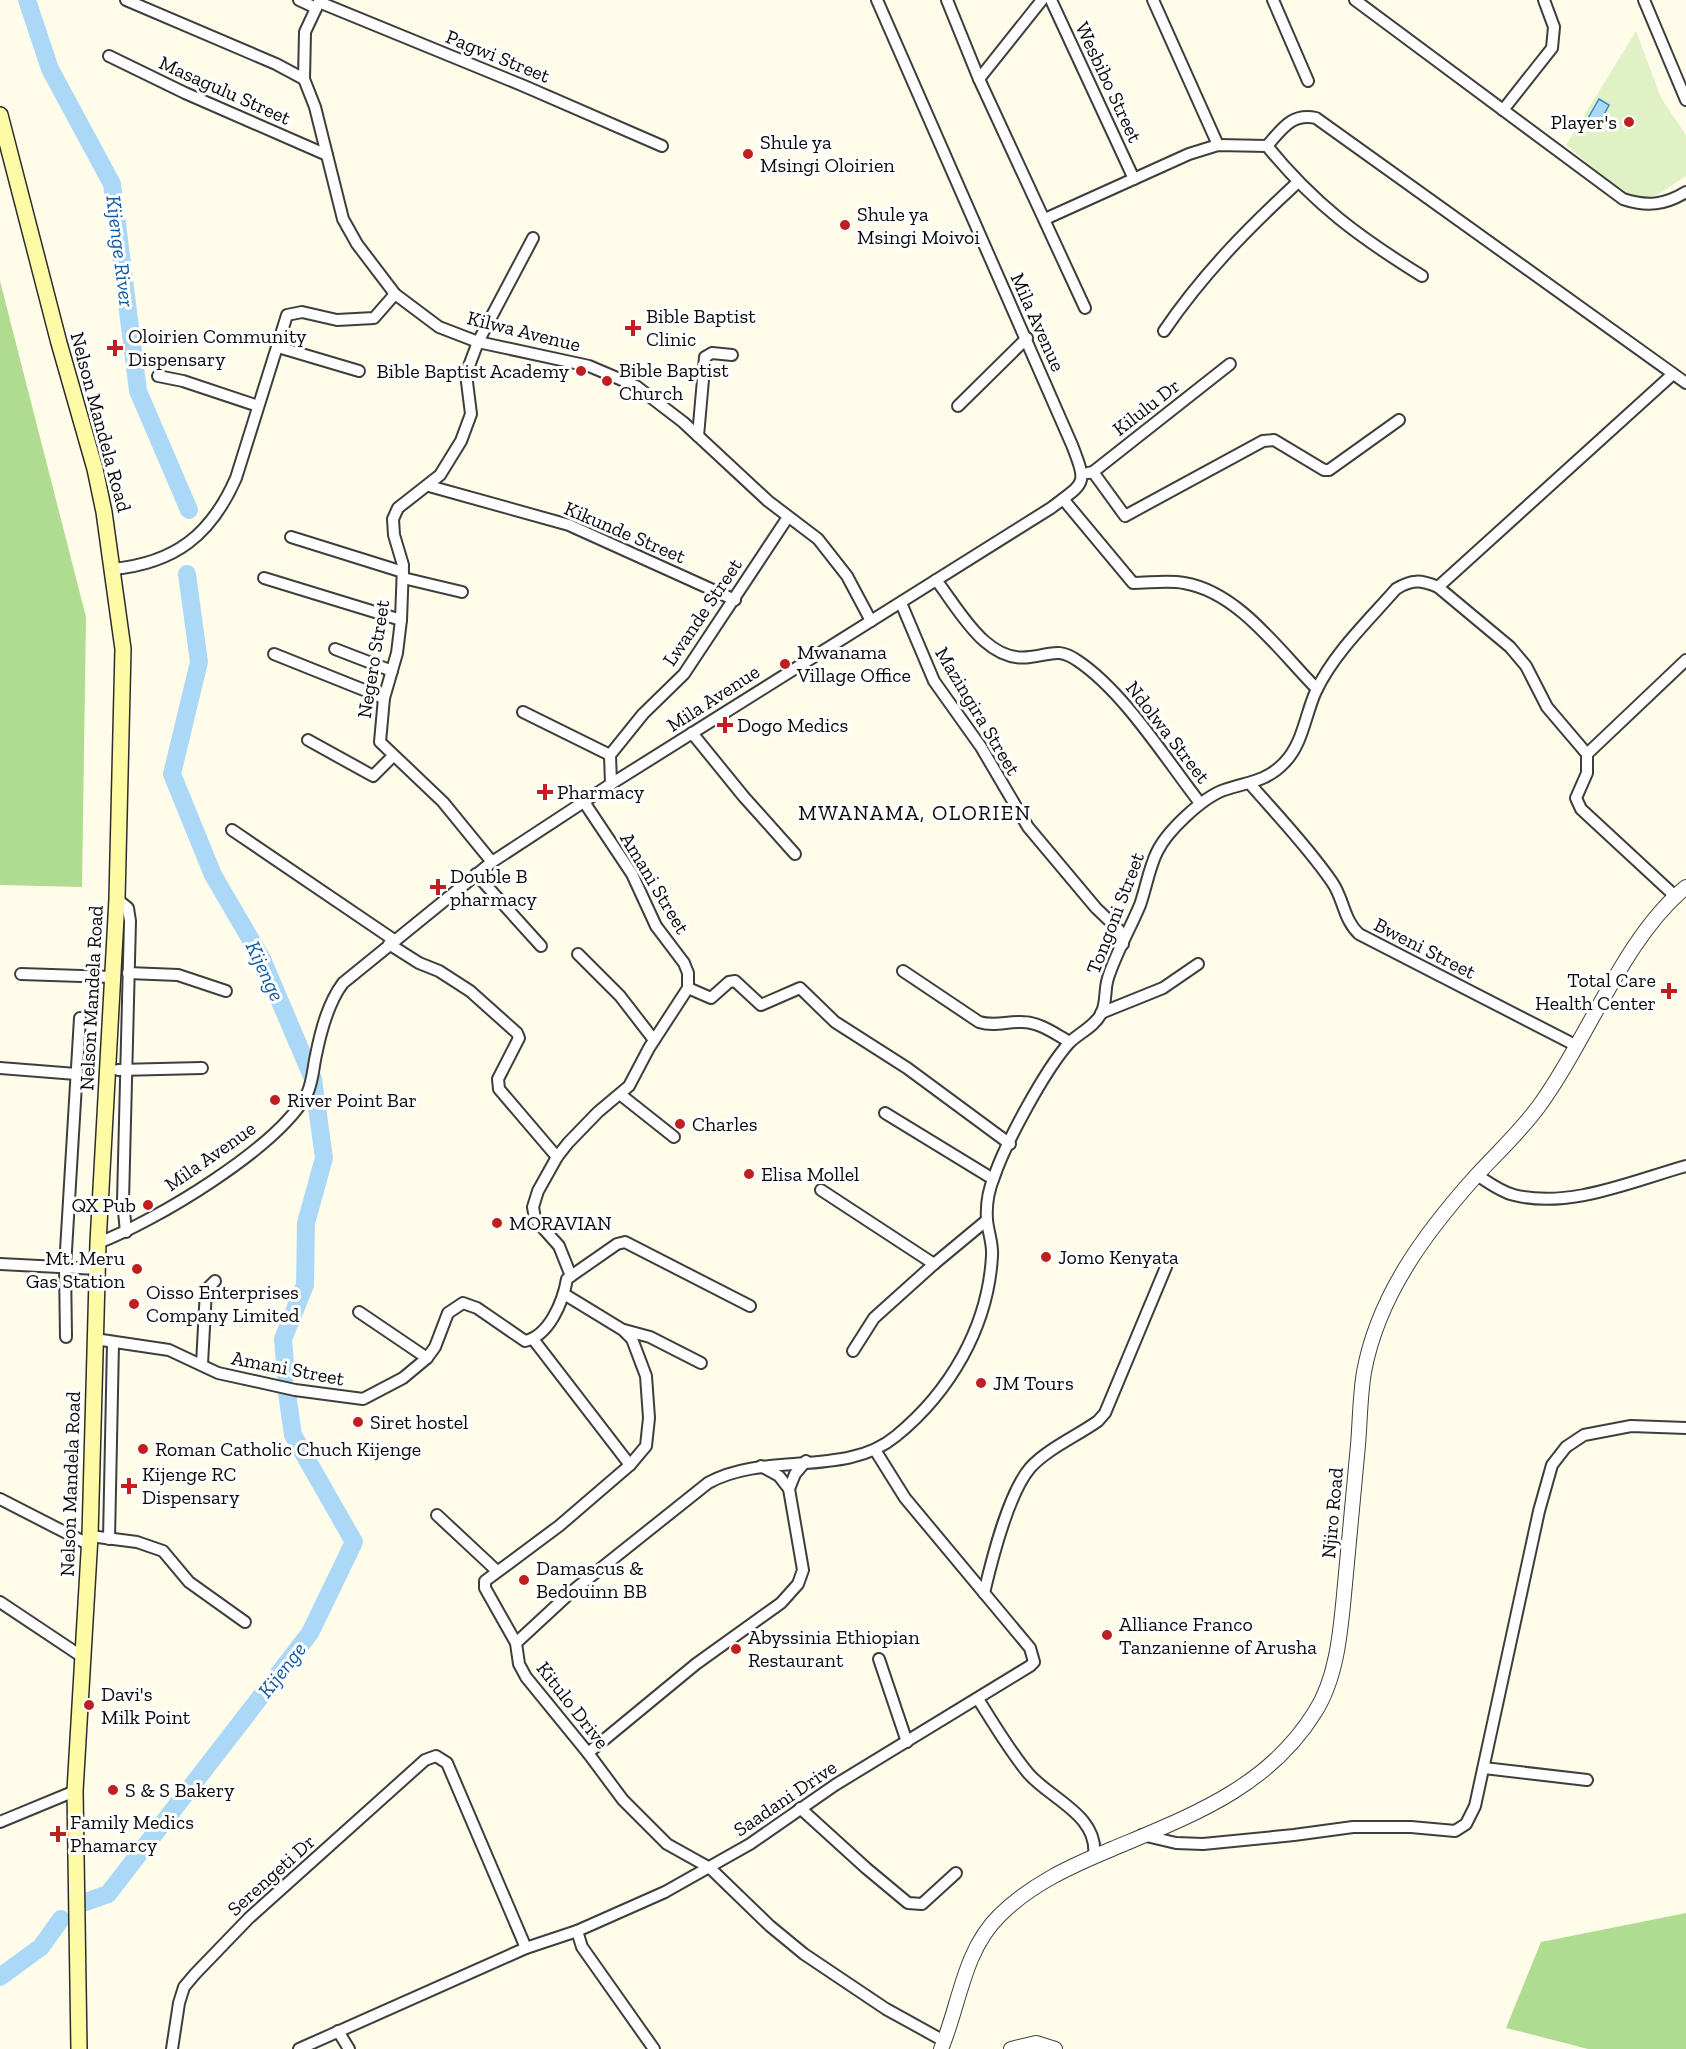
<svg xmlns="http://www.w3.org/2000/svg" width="1686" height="2049" font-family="'Zilla Slab',serif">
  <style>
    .forest { fill: #afdc91 }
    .pitch { fill: #dff1c5 }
    .water { fill: #acd8f8; stroke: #3189d2; stroke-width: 1.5 }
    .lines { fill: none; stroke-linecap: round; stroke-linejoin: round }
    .river { stroke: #acd8f8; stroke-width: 18 }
    .minor-casing { stroke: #3e3e3e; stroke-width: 14 }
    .tertiary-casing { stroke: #3e3e3e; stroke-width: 16 }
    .secondary-casing { stroke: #2d2d2d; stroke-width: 18 }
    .minor { stroke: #fff; stroke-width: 10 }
    .tertiary { stroke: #fff; stroke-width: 14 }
    .secondary { stroke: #fffaa5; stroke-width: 15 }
    .poi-dot { fill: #c01f1f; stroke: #fff; stroke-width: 2 }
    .labels { text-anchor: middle; stroke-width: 6; stroke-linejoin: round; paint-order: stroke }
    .street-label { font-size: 20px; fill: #0b0b0b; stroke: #fff }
    .poi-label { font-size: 20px; fill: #0b0b0b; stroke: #fff; text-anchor: start }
    .water-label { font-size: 21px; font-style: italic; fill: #115ba1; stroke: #fff }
    .neighbourhood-label { font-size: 21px; letter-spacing: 1.5px; fill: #0b0b0b; stroke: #fff }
  </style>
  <rect width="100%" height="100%" fill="#fffcea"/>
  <g class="forest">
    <path d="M0,281L86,617L82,887L0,885Z"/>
    <path d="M1686,1913V2049H1588L1506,2028L1541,1942Z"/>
  </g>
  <path class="pitch" d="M1636,31L1661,98L1686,135V176L1649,200L1630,199L1566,145Z"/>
  <path class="water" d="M1599,99L1609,105L1598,126L1587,120Z"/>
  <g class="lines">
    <g class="river">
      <path d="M27,0L50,69L112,184L138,391L189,510"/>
      <path d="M187,574L199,662L172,774L213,875L262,959L313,1079L324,1158L306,1223L305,1285L283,1339L286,1376"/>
      <path d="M80,1904L108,1894L310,1633L354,1542L293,1435L287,1393"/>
      <path d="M0,1977L41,1947L61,1919"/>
    </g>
    <defs>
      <g id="minor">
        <path d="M126,0L276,64L304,79"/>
        <path d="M299,0L316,8"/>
        <path d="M320,0L305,32L304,79L315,107L343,219L357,244L395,294L439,327L478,342L589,366L636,386L683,422L768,501L818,539L847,576L871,621"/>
        <path d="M947,0L979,79L1085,308"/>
        <path d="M1051,0L1134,179"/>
        <path d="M1153,0L1218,145"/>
        <path d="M1273,0L1308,81"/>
        <path d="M1355,0L1623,199C1647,207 1665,205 1686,192"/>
        <path d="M1644,0L1686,100"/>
        <path d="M319,2L524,86L662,146"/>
        <path d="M109,56L185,93L327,155"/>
        <path d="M979,79L1042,0"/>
        <path d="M1503,110L1552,48L1554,27L1544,0"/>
        <path d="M1267,146C1314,204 1359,237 1422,276"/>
        <path d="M1045,219L1189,154L1218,145L1267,146C1282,129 1291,113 1316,118L1686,383"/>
        <path d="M1164,331C1202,275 1247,229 1297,183"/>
        <path d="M278,347L359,371"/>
        <path d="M158,376L183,381L258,406"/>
        <path d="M958,406L1027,338"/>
        <path d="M698,436L705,357L712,353L732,355"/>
        <path d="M1093,472L1125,516L1263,441L1274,440L1324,470H1329L1399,420"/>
        <path d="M1088,473L1093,472L1230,364"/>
        <path d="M429,486L569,525L735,600"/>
        <path d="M1063,499L1133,583C1149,583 1168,580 1184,583C1239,592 1280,652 1317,689"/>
        <path d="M291,537L403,572"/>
        <path d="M113,569C175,563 211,535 236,478L287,315L302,312L337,320L374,318L395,294"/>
        <path d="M264,578L401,620"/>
        <path d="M403,578L462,592"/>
        <path d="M936,580C959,609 986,664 1030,657C1051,655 1058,647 1078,661C1124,692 1165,758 1200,803"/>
        <path d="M1438,587L1673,374"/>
        <path d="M901,603L934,681L981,747L1028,827L1096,908L1119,930L1123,944"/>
        <path d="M335,649L392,671"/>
        <path d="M274,654L384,698"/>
        <path d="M523,712L610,755"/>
        <path d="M692,733L744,797L795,854"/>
        <path d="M308,740L373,776L393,756"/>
        <path d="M1587,754L1686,660"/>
        <path d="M611,784L610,755L643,714L684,674L788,517"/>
        <path d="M1251,785C1278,816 1308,847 1332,882C1344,899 1343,919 1359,934L1577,1046"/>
        <path d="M232,830L394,940"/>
        <path d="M492,862L443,802L380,742L384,698L397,653L401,620L403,565L394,535L393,519L398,508L440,475L461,441L471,414L466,374L478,342L533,238"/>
        <path d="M476,874L541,946"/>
        <path d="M117,899L128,908L130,921L123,1201L126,1232"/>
        <path d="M389,944L419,963L439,971L470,991L517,1033L519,1038L498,1079L499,1089L557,1157"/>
        <path d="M578,954L620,996L654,1040"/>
        <path d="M903,971L979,1022C995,1027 1007,1021 1022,1022C1040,1022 1055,1034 1070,1042"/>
        <path d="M128,973L178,975L226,991"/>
        <path d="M21,974L111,977"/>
        <path d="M688,988L711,998L729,982L735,981L761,1005L800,988L835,1022L907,1068L1010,1144"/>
        <path d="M1101,1013L1163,988L1198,964"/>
        <path d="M0,1068L76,1074"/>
        <path d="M118,1070L202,1068"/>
        <path d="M621,1095L674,1137"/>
        <path d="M885,1113L993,1179"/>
        <path d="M1477,1175C1488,1182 1501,1192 1514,1195C1570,1209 1632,1181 1686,1166"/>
        <path d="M821,1190L934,1264L987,1220"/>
        <path d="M98,1243C154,1222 278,1148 307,1094C313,1081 313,1068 316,1055C321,1030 328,1003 343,983L492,862L611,784L1051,508C1085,482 1088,486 1072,445L877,0"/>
        <path d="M0,1264L98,1269"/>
        <path d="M571,1276L617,1244L625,1242L750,1306"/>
        <path d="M359,1312L427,1358"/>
        <path d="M624,1330L650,1337L701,1363"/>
        <path d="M66,1337L65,1267L80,1018"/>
        <path d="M95,1339L169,1350L218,1373L295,1390L363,1399L403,1378L427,1358L435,1347L448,1313L463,1303L477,1308L525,1341C549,1336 563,1302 567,1279L571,1276L559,1246L535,1219L533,1207L538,1191L557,1157L568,1143L598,1112L629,1086L649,1048L688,988V973L684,963L656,926L632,874L584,802"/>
        <path d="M533,1339L630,1465"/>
        <path d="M853,1351L874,1318L934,1264"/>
        <path d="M202,1364L206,1290L215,1281"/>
        <path d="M789,1489L795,1474L806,1461"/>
        <path d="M0,1499L90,1545"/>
        <path d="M437,1515L497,1571"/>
        <path d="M90,1536L137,1542L163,1551L189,1582L245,1622"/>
        <path d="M109,1539L113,1343"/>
        <path d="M984,1593C992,1559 1008,1494 1030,1468C1047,1449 1077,1436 1098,1421L1105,1413L1166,1267"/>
        <path d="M0,1602L81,1656"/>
        <path d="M516,1643L485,1588V1581L559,1526L630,1465L646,1446L649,1418L646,1376L632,1339L623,1330L564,1294"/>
        <path d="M879,1659L907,1742"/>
        <path d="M978,1699C994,1724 1009,1750 1028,1773C1050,1799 1099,1815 1094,1856"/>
        <path d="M588,1753L696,1664L781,1603L798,1584L803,1570L789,1489L779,1476L761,1466"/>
        <path d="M1484,1768L1587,1780"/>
        <path d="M800,1808L866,1868L908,1903L922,1904L956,1873"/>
        <path d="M0,1822L75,1791"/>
        <path d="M1142,1835L1176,1843L1203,1844L1294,1835L1353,1827H1411L1455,1831L1466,1824L1475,1806L1539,1511L1552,1465L1566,1447L1584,1435L1631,1426L1686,1428"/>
        <path d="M577,1931L582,1947L654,2049"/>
        <path d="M338,2031L349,2049"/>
        <path d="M944,2041L886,2009L804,1954L770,1926L710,1868L667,1844L623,1800L588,1753L526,1677L519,1664L516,1643L570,1593L708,1483C766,1451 846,1478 896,1436C950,1392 988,1327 992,1256C993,1243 988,1232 987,1220C986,1206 989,1189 994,1177C1006,1142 1045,1070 1069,1043C1079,1033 1094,1027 1101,1014C1107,1003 1104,990 1108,978C1116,953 1130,929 1140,905C1146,888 1149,868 1157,852C1167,831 1202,798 1224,790C1247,782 1266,782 1284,763C1303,744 1305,715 1316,691C1334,653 1368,621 1396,589C1412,579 1421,580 1438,587L1510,647L1526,666L1547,707L1587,754V773L1576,798L1581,809L1675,896"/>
        <path d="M172,2049L179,2003L184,1987L195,1974L249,1918L425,1760L436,1756L447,1763L526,1948"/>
        <path d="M299,2049L526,1948L577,1931L665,1892L750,1844L835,1785L1030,1666L1034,1662L1030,1648L905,1498L875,1450"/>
      </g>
      <g id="tertiary">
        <path d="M941,2049C960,2004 963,1952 999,1916C1031,1884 1071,1866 1112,1849C1190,1816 1268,1788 1315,1712C1338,1676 1341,1626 1345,1584C1349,1538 1354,1492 1358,1445C1360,1421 1360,1396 1364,1372C1378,1296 1425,1233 1475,1177C1497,1153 1520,1132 1539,1106C1587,1041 1624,937 1686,887"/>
        <path d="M1011,2049L1036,2043L1055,2049"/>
      </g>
      <path id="secondary" d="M0,115L59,343L95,469L104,512L123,649L117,899L98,1243L90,1536L75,1791L79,2049"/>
    </defs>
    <use href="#minor" class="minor-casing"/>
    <use href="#tertiary" class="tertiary-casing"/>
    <use href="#secondary" class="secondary-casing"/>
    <use href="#minor" class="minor"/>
    <use href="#tertiary" class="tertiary"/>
    <use href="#secondary" class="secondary"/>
  </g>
  <g class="poi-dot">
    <circle cx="1629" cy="122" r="6"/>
    <circle cx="748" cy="154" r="6"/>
    <circle cx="845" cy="225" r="6"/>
    <path d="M630 319h6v6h6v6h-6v6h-6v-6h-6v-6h6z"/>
    <path d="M112 339h6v6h6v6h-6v6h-6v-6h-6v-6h6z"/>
    <circle cx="581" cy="371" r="6"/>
    <circle cx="607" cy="381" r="6"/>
    <circle cx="785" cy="664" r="6"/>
    <path d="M722 716h6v6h6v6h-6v6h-6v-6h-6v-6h6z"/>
    <path d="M542 783h6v6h6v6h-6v6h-6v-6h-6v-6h6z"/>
    <path d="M435 878h6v6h6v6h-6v6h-6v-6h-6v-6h6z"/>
    <path d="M1666 982h6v6h6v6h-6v6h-6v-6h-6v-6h6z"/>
    <circle cx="275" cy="1100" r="6"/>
    <circle cx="680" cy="1124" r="6"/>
    <circle cx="749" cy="1174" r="6"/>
    <circle cx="148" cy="1205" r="6"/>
    <circle cx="497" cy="1223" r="6"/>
    <circle cx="1046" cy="1257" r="6"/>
    <circle cx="137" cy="1269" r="6"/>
    <circle cx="134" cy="1304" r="6"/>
    <circle cx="981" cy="1383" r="6"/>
    <circle cx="358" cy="1422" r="6"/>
    <circle cx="143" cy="1449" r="6"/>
    <path d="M126 1477h6v6h6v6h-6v6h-6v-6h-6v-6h6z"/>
    <circle cx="524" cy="1580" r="6"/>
    <circle cx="1107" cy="1635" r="6"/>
    <circle cx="736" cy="1649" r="6"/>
    <circle cx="89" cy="1705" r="6"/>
    <circle cx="113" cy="1790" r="6"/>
    <path d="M55 1825h6v6h6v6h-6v6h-6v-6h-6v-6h6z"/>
  </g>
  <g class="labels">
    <g class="street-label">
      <text transform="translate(498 56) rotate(22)" y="7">Pagwi Street</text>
      <text transform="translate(1109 82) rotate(65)" y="7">Wesbibo Street</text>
      <text transform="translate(225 90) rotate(24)" y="7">Masagulu Street</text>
      <text transform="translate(1038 322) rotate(66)" y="7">Mila Avenue</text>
      <text transform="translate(524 331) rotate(14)" y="7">Kilwa Avenue</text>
      <text transform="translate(1146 407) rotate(-38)" y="7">Kilulu Dr</text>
      <text transform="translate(101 422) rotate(75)" y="7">Nelson Mandela Road</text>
      <text transform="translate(625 532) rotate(23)" y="7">Kikunde Street</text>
      <text transform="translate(702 612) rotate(-56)" y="7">Lwande Street</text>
      <text transform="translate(373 659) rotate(-81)" y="7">Negero Street</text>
      <text transform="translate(713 698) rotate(-33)" y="7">Mila Avenue</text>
      <text transform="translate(978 711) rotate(59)" y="7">Mazingira Street</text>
      <text transform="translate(1168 732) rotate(52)" y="7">Ndolwa Street</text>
      <text transform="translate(655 883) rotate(59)" y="7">Amani Street</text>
      <text transform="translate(1115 913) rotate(-69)" y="7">Tongoni Street</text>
      <text transform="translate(1425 948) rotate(27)" y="7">Bweni Street</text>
      <text transform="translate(91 998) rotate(-87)" y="7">Nelson Mandela Road</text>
      <text transform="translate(210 1156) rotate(-35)" y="7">Mila Avenue</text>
      <text transform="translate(288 1368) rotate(11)" y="7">Amani Street</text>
      <text transform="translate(70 1484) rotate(-88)" y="7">Nelson Mandela Road</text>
      <text transform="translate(1332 1513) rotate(-85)" y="7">Njiro Road</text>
      <text transform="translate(573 1705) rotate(52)" y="7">Kitulo Drive</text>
      <text transform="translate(785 1798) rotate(-34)" y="7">Saadani Drive</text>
      <text transform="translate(271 1875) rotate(-42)" y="7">Serengeti Dr</text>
    </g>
    <g class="poi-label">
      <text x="1617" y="129" text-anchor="end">Player's</text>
      <text x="760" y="149">Shule ya<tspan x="760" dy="23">Msingi Oloirien</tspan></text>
      <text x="857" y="221">Shule ya<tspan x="857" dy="23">Msingi Moivoi</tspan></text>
      <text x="646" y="323">Bible Baptist<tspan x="646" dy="23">Clinic</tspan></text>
      <text x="128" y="343">Oloirien Community<tspan x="128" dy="23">Dispensary</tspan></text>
      <text x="619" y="377">Bible Baptist<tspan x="619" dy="23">Church</tspan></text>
      <text x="569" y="378" text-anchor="end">Bible Baptist Academy</text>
      <text x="797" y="659">Mwanama<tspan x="797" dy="23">Village Office</tspan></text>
      <text x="737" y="732">Dogo Medics</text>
      <text x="557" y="799">Pharmacy</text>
      <text x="450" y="883">Double B<tspan x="450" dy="23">pharmacy</tspan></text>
      <text x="1656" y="987" text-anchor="end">Total Care<tspan x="1656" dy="23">Health Center</tspan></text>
      <text x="287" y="1107">River Point Bar</text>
      <text x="692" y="1131">Charles</text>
      <text x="761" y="1181">Elisa Mollel</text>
      <text x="136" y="1212" text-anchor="end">QX Pub</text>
      <text x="509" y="1230">MORAVIAN</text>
      <text x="1058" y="1264">Jomo Kenyata</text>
      <text x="125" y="1265" text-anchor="end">Mt. Meru<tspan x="125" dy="23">Gas Station</tspan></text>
      <text x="146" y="1299">Oisso Enterprises<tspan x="146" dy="23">Company Limited</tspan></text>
      <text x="993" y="1390">JM Tours</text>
      <text x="370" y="1429">Siret hostel</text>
      <text x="155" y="1456">Roman Catholic Chuch Kijenge</text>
      <text x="142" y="1481">Kijenge RC<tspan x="142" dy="23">Dispensary</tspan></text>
      <text x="536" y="1575">Damascus &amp;<tspan x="536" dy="23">Bedouinn BB</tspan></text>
      <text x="1119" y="1631">Alliance Franco<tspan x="1119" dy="23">Tanzanienne of Arusha</tspan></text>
      <text x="748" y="1644">Abyssinia Ethiopian<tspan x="748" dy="23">Restaurant</tspan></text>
      <text x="101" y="1701">Davi's<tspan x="101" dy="23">Milk Point</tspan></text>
      <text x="125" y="1797">S &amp; S Bakery</text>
      <text x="70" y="1829">Family Medics<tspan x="70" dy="23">Phamarcy</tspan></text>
    </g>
    <g class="water-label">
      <text transform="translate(120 251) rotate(83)" y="7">Kijenge River</text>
      <text transform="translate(265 971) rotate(65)" y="7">Kijenge</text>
      <text transform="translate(282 1670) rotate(-52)" y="7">Kijenge</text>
    </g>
    <g class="neighbourhood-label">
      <text x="915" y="820">MWANAMA, OLORIEN</text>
    </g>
  </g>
</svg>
